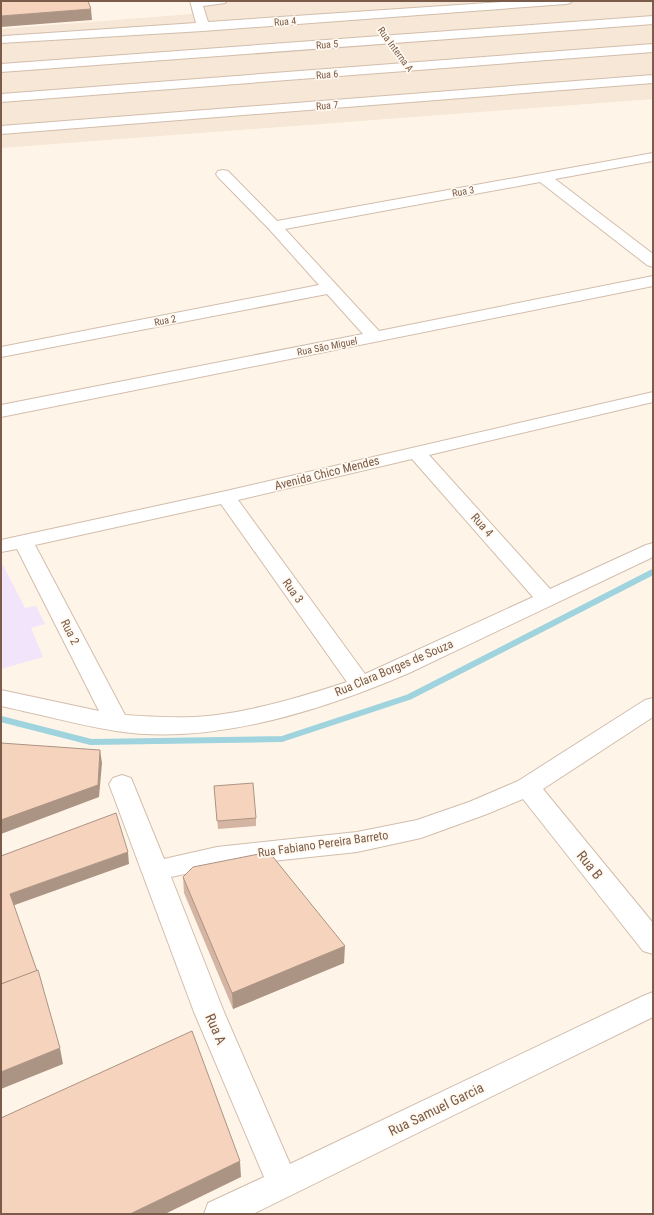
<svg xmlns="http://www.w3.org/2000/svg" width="654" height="1215" font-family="'Roboto Condensed',sans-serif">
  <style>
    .residential { fill: #f6e7d6 }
    .education { fill: #f2e4fb }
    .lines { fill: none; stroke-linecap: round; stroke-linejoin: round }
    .stream { stroke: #9fd3dd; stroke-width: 6 }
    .minor-casing { stroke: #d2bdac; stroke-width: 2 }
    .minor { fill: #fff; fill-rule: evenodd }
    .wall { fill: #d4b5a3 }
    .shaded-wall { fill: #ac9484 }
    .building { fill: #f6d3bd; stroke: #ac9484 }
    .labels { text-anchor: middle; stroke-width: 3.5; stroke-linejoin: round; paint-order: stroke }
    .far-street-label { font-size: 10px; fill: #7b5b49; stroke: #fff9f0 }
    .street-label { font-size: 12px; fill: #7b5b49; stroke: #fff9f0 }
    .near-street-label { font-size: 14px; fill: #7b5b49; stroke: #fff9f0 }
  </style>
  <rect width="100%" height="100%" fill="#fef5e8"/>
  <path class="residential" d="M190,1H653V99L1,148V29L192,14Z"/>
  <path class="education" d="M3,565L25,608L36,606L45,624L31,628L43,657L1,669V566Z"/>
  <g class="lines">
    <path class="stream" d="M1,719L91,742L282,739L409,697L653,572"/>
    <defs>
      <g id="minor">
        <path d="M190,1H227L225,3L203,6L208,22L516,1H572L570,3L566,4L203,31L1,43V37L4,36L196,23Z"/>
        <path d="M653,16V24L1,72V64Z"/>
        <path d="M653,44V52L1,102V94Z"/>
        <path d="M653,75V83L1,134V126Z"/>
        <path d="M653,153V161L555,179L653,254V267L647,265L540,182L285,229L379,331L653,276V286L1,417V405L363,334L327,294L1,357V347L319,285L269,229L218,177L216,174L218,171L223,170L228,171L277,221Z"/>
        <path d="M653,392V402L429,455L550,589L646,545L653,543V557L409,673C323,710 211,746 116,731C78,725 39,714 1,706V690L99,711L17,549L1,552V540L226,491ZM412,459L533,597L365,674L238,500ZM221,504L347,682C304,696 261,709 217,715C186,719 155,717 125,715L35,545Z"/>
        <path d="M653,698V717L543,789L653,923V954L643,951L523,799L487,814L421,838L357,852L217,867L171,877L224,1012L290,1164L643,996L653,992V1017L253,1214H204L208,1203L264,1177L194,1012L109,784L113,778L122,775L131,778L164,859L217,847L357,832L417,820L469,802L518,781L645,700Z"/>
      </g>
    </defs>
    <use href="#minor" class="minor-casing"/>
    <use href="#minor" class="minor"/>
  </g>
  <g class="wall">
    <path d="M214,786L256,818V826L218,829Z"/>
    <path d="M183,877L344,963L233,1009L184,893Z"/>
  </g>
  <g class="shaded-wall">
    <path d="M91,9L92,20L1,27V16Z"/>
    <path d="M100,750L102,763L99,797L1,834V820Z"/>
    <path d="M128,852L129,864L12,906L10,894Z"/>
    <path d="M345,946L344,963L233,1009L232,993Z"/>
    <path d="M60,1048L63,1064L1,1089V1072Z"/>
    <path d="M240,1161L241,1177L165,1214H130Z"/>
  </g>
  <g class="building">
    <path d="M1,1H88L91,9L1,16Z"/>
    <path d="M1,743L100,750L98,785L1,820Z"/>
    <path d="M253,783L256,818L217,821L214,786Z"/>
    <path d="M116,813L128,852L10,894L37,971L1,984V856Z"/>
    <path d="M269,852L345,946L232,993L183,877L193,867Z"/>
    <path d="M38,970L60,1048L1,1072V984Z"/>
    <path d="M192,1031L240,1161L130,1214H1V1118Z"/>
  </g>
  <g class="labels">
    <g class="far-street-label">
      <text transform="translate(285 21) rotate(-4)" y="4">Rua 4</text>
      <text transform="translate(327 44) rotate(-4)" y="4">Rua 5</text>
      <text transform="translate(396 49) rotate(54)" y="4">Rua Interna A</text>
      <text transform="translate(327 74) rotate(-4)" y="4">Rua 6</text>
      <text transform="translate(327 105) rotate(-4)" y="4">Rua 7</text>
      <text transform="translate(463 191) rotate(-10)" y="4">Rua 3</text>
      <text transform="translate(165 320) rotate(-11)" y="4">Rua 2</text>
      <text transform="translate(327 346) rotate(-11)" y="4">Rua São Miguel</text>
    </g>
    <g class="street-label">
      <text transform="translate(327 473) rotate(-14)" y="4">Avenida Chico Mendes</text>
      <text transform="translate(482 525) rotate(48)" y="4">Rua 4</text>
      <text transform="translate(293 591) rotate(54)" y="4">Rua 3</text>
      <text transform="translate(70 632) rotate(63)" y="4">Rua 2</text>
      <text transform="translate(394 668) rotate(-23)" y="4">Rua Clara Borges de Souza</text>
      <text transform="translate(323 844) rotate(-8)" y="4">Rua Fabiano Pereira Barreto</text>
    </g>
    <g class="near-street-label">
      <text transform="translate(590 865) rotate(51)" y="5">Rua B</text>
      <text transform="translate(216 1029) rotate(67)" y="5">Rua A</text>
      <text transform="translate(436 1109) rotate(-26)" y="5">Rua Samuel Garcia</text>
    </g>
  </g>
  <rect width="654" height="1215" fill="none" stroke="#7b5b49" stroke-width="4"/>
</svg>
